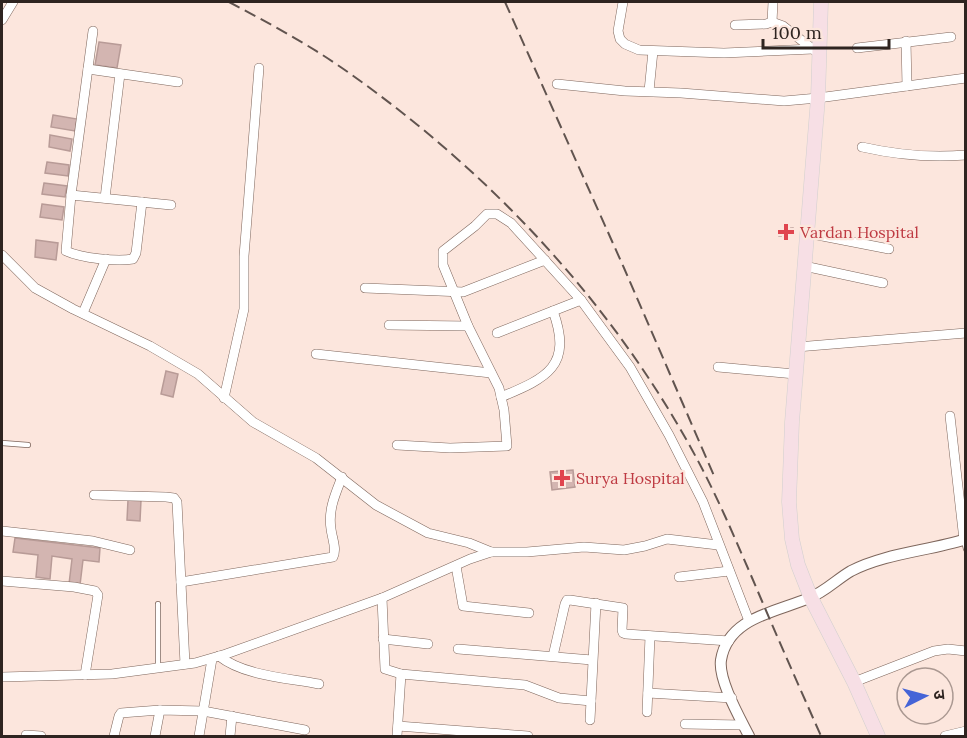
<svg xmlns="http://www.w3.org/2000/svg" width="967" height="738" font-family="Lora,'Noto Sans Devanagari',serif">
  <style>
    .building { fill: #d3b5b1; stroke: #b89b97; stroke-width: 1.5 }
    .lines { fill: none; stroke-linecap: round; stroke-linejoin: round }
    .service-casing { stroke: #7e665c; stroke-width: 6 }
    .minor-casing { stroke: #7e665c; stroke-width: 10 }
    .tertiary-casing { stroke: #7e665c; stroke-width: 12 }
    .primary-casing { stroke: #d1cfce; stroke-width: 15 }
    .service { stroke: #fff; stroke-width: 4.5 }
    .minor { stroke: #fff; stroke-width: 9 }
    .tertiary { stroke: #fff; stroke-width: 10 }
    .primary { stroke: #f7dfe5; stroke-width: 14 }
    .rail { stroke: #61544f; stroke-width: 2; stroke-dasharray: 12 6; stroke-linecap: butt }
    .health-dot { fill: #e0444e; stroke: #fce6dd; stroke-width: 2 }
    .labels { text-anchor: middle; stroke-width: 4.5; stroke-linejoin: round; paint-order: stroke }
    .health-label { font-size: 16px; fill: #be3a42; stroke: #fce6dd; text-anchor: start }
  </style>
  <rect width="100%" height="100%" fill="#fce6dd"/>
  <g class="building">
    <path d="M99,42L121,45L117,68L95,65Z"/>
    <path d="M53,115L77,119L75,131L51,127Z"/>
    <path d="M50,135L72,139L70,151L49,147Z"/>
    <path d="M47,162L69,165L68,176L45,173Z"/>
    <path d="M44,183L67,186L65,197L42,194Z"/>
    <path d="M42,204L64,207L62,220L40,217Z"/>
    <path d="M793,228V235L779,236L778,229Z"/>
    <path d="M36,240L58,243L56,260L35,257Z"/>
    <path d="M166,371L178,374L173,397L161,394Z"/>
    <path d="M573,470L575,487L552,490L550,472Z"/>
    <path d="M128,500H141L140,521L127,520Z"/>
    <path d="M15,538L100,548L99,562L83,560L80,585L69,584L72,559L52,556L50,579L36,577L38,555L13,552Z"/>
  </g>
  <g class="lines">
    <defs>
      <g id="service">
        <path d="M2,443L28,445"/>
        <path d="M964,540L966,549"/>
        <path d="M158,604V668"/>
      </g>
      <g id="minor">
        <path d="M623,2L618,31L620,39L625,44L639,50L724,53L813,49"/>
        <path d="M2,20L13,2"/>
        <path d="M772,22L783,26L814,50"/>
        <path d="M735,25L766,24L772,22L773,2"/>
        <path d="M93,31L71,195L66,251C81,258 117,262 133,259L136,253L142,202"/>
        <path d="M906,41L907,86"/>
        <path d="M857,48L951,37"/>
        <path d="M88,69L178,82"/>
        <path d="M557,84L625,91L681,93L784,101L818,98L966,78"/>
        <path d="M649,91L653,51"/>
        <path d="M862,147C897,155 930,158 966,155"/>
        <path d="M71,195L171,205"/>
        <path d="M105,198L120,74"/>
        <path d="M807,233L889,249"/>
        <path d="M2,255L35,288L73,309L150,346L198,374L253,422L316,458L376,505L428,533L469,543L491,552"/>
        <path d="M804,266L883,283"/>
        <path d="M365,288L463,292L545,260"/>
        <path d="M83,313L106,259"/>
        <path d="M389,325L468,326"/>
        <path d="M497,333L581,300"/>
        <path d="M797,347L966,333"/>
        <path d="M316,354L491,373"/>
        <path d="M718,367L795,374"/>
        <path d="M501,397C547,378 573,366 553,311"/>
        <path d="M224,398L244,309V256L259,68"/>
        <path d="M950,416L964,540"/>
        <path d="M397,445L450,448L507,446L504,410L499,388L468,326L443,265V251L475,226L487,214H497L511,223L581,300L630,367L669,435L703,502L749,621"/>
        <path d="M94,495L166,497L174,498L177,502L185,664"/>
        <path d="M2,531L93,541L130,550"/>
        <path d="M456,566L463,606L529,613"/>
        <path d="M679,577L729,571"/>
        <path d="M2,581L74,587L95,591L98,595L85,675"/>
        <path d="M181,582L333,557C337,549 332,538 331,529C328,510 335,495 342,477"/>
        <path d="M382,598L385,669L401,674L525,685L559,698L591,701"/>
        <path d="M383,639L428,644"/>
        <path d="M458,649L592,660"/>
        <path d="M219,656C244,676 288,678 319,684"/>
        <path d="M553,656L565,604L567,600H570L623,608L622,630L623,633L626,634L729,641"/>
        <path d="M2,677L112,674L195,663L226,654L382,598L470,559L491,552H527L584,547L624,550L645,546L667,539L718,545"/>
        <path d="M854,682L934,651L948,649L966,651"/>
        <path d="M648,693L732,698"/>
        <path d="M647,712L650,636"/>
        <path d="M590,720L596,603"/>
        <path d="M685,724L743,725"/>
        <path d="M398,726L528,736"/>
        <path d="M26,735L41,736"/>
        <path d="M114,736L119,716L121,713L160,710"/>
        <path d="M155,736L160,710L203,711L305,730"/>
        <path d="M199,736L212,659"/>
        <path d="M230,736L232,716"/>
        <path d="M397,736L401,674"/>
        <path d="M945,736L966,731"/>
      </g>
      <path id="tertiary" d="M749,736C740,718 718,680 721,660C728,617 777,612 809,598C825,592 837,579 851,571C886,553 929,551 966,539"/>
      <path id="primary" d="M821,2L818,98L792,422L789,502L792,539L798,565L811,598L854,682L878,736"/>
    </defs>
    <use href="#service" class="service-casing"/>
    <use href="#minor" class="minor-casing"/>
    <use href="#tertiary" class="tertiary-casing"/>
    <use href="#primary" class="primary-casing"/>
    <use href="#service" class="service"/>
    <use href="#minor" class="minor"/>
    <use href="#tertiary" class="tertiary"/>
    <use href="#primary" class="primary"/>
    <g class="rail">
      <path d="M229,2C267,22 306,43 342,68C484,167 607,296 691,448C715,491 734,536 753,580C775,632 798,684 821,736"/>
      <path d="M505,2L624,268L715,478"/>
    </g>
  </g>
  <g class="health-dot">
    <path d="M783 223h6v6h6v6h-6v6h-6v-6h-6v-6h6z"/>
    <path d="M559 469h6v6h6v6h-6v6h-6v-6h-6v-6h6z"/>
  </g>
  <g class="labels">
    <g class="health-label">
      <text x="800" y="238">Vardan Hospital</text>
      <text x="576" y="484">Surya Hospital</text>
    </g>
  </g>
  <rect width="967" height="738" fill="none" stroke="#2e2420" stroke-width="6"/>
  <g transform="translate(925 696) rotate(84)"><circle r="28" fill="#fce6dd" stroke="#aa9891" stroke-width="1.5"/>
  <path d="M0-4.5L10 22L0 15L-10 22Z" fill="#4564d7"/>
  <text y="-9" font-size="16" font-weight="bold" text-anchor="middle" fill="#2e2420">उ</text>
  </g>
  <path d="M763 39v9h126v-9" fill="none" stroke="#2e2420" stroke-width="3"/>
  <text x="772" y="39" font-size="18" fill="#2e2420" stroke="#fce6dd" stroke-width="4.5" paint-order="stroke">100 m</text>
</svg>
